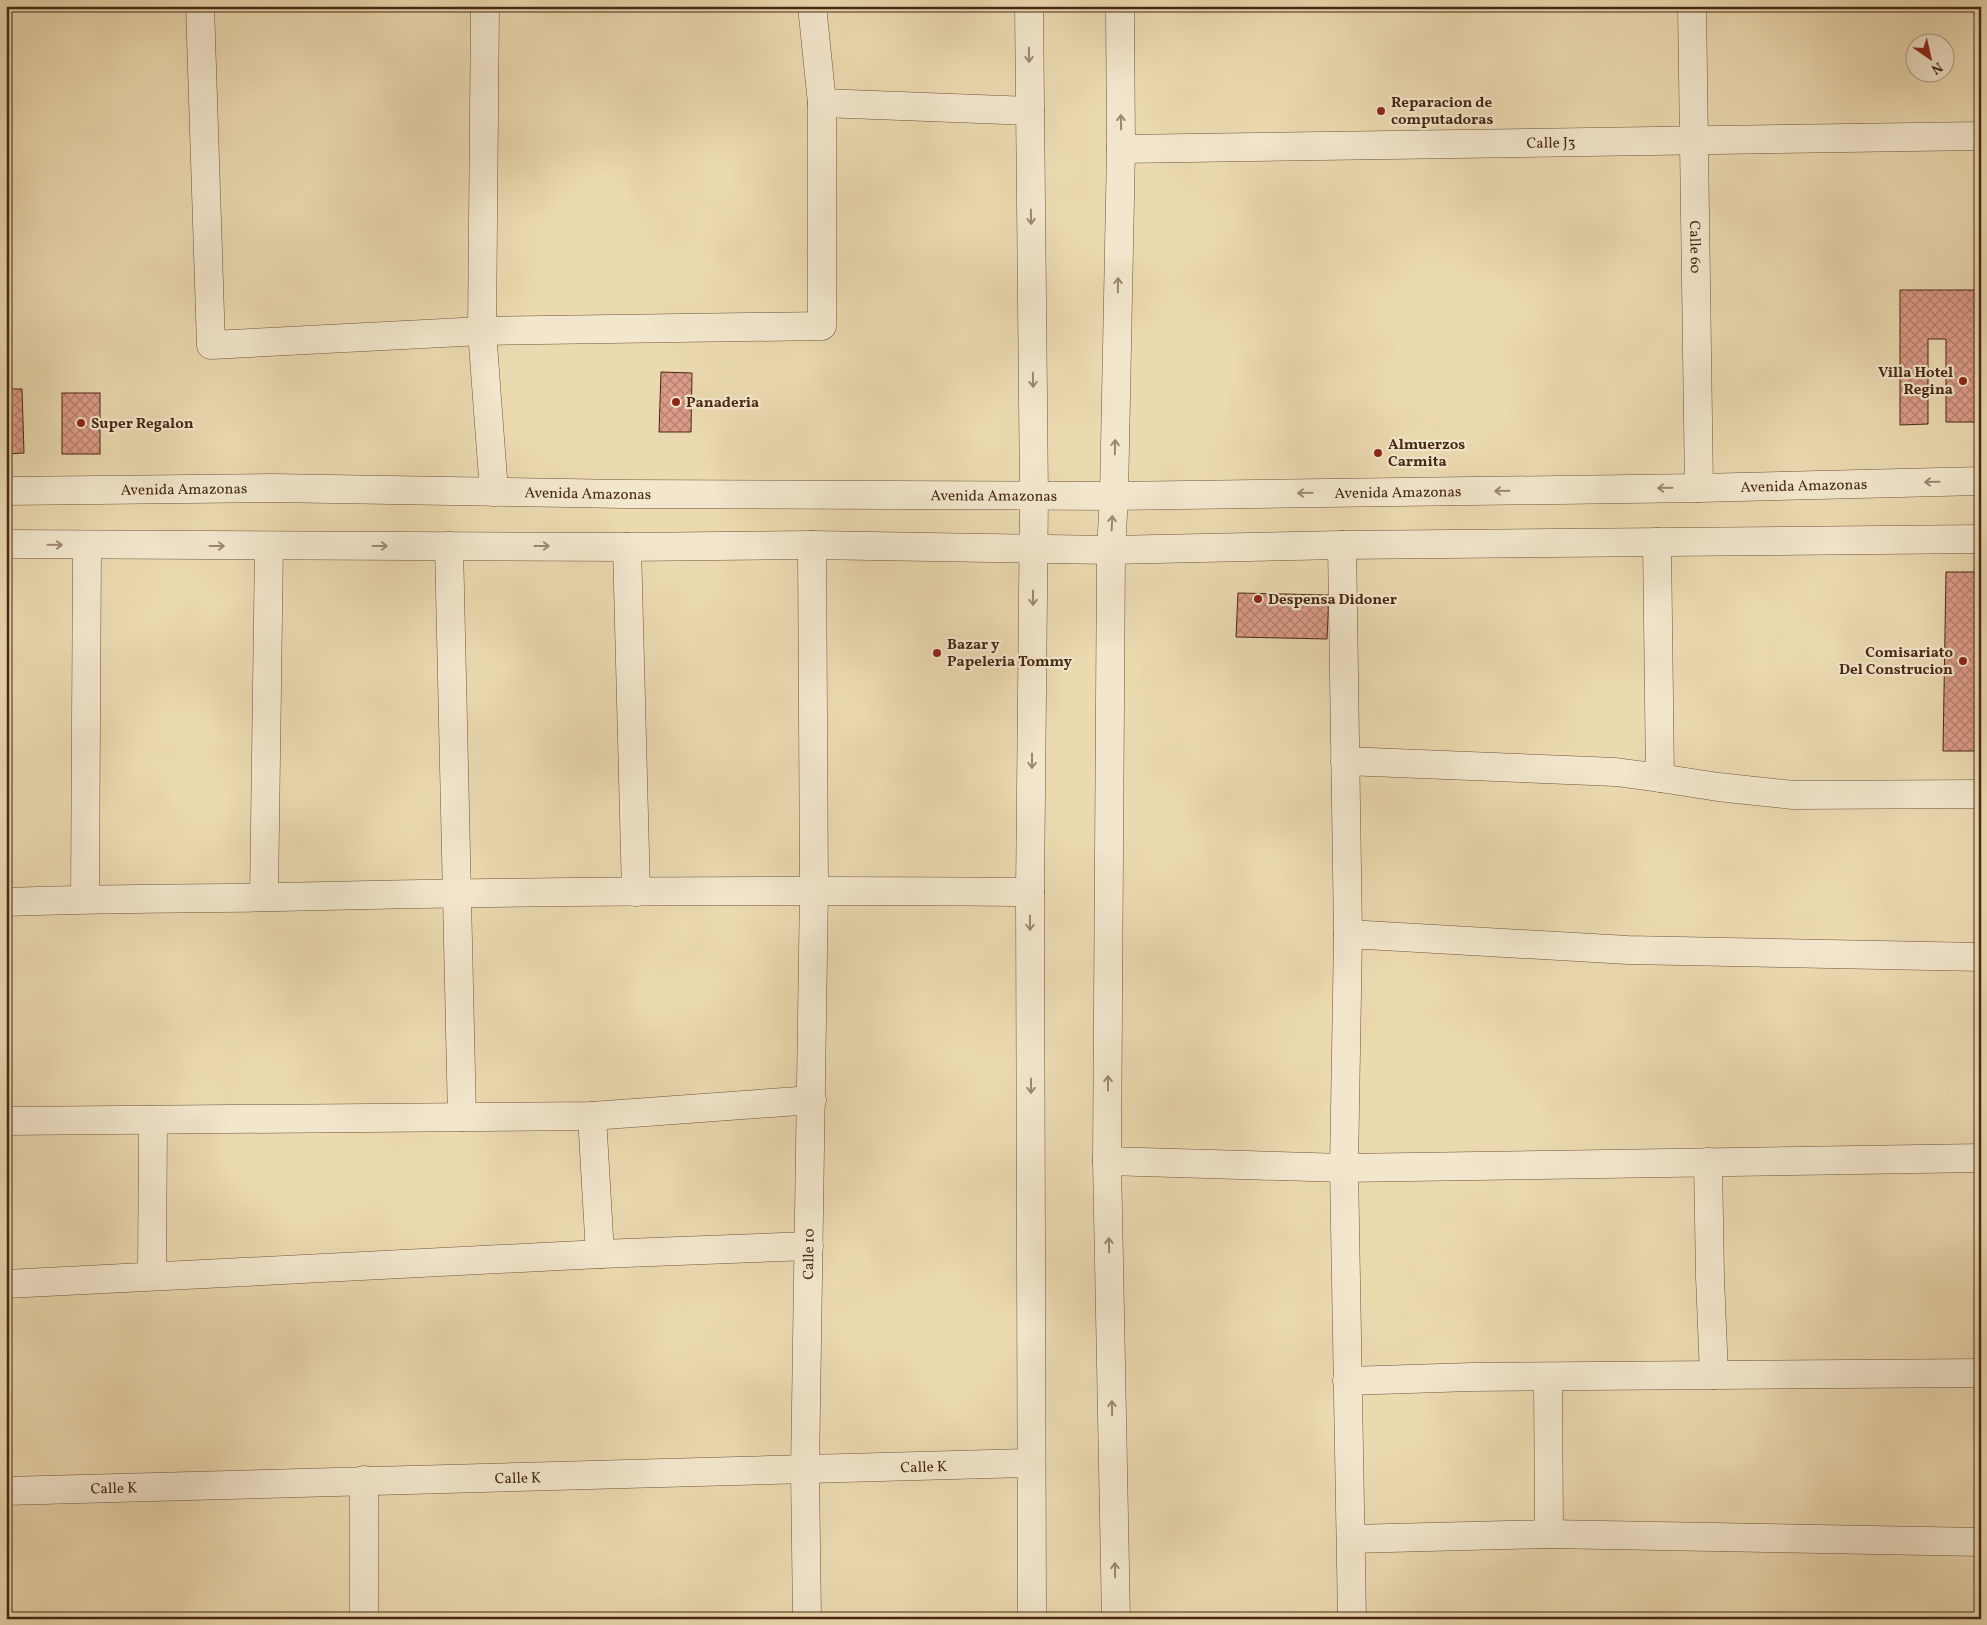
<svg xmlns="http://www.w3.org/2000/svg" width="1987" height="1625" font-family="Vollkorn,serif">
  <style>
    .building { fill: url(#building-cross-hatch); stroke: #482814 }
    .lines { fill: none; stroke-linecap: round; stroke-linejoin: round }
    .minor-casing { stroke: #71543b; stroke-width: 29 }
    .minor { stroke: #f2e6cc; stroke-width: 28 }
    .oneway { stroke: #9d8770 }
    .poi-dot { fill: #8f2418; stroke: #f2e6cc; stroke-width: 2 }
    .labels { text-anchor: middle; stroke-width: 4.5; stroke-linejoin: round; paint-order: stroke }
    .poi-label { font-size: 15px; font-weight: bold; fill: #482814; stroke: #f2e6cc; text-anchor: start }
    .street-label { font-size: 15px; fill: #482814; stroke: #f2e6cc }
  </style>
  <defs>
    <pattern id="building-cross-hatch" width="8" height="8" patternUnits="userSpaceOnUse" patternTransform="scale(1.25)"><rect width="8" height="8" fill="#dc9c88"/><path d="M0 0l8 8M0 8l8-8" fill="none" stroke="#b47f6e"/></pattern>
  </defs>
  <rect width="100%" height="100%" fill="#ebd9b0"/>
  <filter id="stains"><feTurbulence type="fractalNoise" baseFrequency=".004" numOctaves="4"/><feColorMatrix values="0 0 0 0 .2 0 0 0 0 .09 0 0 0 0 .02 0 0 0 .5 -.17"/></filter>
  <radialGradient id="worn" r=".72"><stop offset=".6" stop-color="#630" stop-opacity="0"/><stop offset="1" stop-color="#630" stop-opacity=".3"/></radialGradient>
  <g class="building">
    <path d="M1900,290H1979V422H1946V339H1928V424L1900,425Z"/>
    <path d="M661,372L692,373L691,432H659Z"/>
    <path d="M6,389H22L24,453L6,454Z"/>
    <rect x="62" y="393" width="38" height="61"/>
    <path d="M1946,572H1981V751H1943Z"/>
    <path d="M1238,593L1329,595L1327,639L1236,637Z"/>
  </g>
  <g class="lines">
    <defs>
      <g id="minor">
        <path d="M200,6L211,345L482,331L822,326V103L812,6"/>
        <path d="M485,6L482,331L494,492"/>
        <path d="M1029,6L1034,496L1030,892L1032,1619"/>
        <path id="s1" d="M1692,6L1699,488"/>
        <path d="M822,103L1030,111"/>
        <path id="s2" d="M1121,149L1981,136"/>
        <path id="s3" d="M6,491L271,488L624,494L1114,496L1699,488L1981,481"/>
        <path d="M6,544L627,547L812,545L1111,550L1342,545L1981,539"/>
        <path d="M1342,545L1348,934L1344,1168L1352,1619"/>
        <path d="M449,546L462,1117"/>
        <path d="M627,547L636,892"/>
        <path d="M1345,761L1616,772L1660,778L1657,542"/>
        <path d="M1660,778L1718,787L1793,795L1981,794"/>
        <path d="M264,897L269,546"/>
        <path d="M85,898L87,546"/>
        <path d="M6,902C97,898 188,899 279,897C529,891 780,890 1030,892"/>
        <path d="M1348,934L1628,950L1981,957"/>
        <path d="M592,1116L600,1254"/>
        <path d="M6,1121L592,1116L812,1100"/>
        <path d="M1107,1161L1344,1168L1981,1158"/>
        <path d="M1708,1162L1710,1277L1714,1375"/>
        <path d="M152,1276L153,1120"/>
        <path d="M6,1284L600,1254L809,1246"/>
        <path d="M1548,1377L1549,1534"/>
        <path d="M1347,1381L1472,1377L1981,1373"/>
        <path id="s4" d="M6,1491C348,1481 690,1475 1031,1463"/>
        <path d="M1351,1539L1549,1534L1981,1542"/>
        <path d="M364,1619V1480"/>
        <path id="s5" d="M807,1619L805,1471L814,890L812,545"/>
        <path d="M1116,1619L1107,1161L1111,550L1114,496L1121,149L1120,6"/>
      </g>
    </defs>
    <use href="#minor" class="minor-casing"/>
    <use href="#minor" class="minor"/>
  </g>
  <defs><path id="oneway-shaft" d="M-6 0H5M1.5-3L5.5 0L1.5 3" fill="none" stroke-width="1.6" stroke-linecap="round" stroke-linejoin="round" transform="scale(1.25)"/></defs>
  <g class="oneway">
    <use href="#oneway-shaft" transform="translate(1029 55) rotate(89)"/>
    <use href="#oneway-shaft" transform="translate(1121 122) rotate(-91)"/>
    <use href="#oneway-shaft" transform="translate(1031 217) rotate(89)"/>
    <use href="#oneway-shaft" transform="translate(1118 285) rotate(-89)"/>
    <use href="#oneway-shaft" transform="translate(1033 380) rotate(89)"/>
    <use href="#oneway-shaft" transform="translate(1115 447) rotate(-89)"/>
    <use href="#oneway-shaft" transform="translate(1932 482) rotate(179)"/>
    <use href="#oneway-shaft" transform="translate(1665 488) rotate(179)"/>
    <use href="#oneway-shaft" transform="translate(1502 491) rotate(179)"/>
    <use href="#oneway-shaft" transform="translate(1305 493) rotate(179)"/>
    <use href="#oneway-shaft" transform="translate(1112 523) rotate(-87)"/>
    <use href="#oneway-shaft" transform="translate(55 545) rotate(1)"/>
    <use href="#oneway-shaft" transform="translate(217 546)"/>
    <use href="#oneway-shaft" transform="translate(380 546)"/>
    <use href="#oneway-shaft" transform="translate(542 546)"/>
    <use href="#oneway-shaft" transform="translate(1033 598) rotate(90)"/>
    <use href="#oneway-shaft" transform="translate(1032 761) rotate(90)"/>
    <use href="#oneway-shaft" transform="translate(1030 923) rotate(90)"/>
    <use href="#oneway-shaft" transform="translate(1108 1083) rotate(-90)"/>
    <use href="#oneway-shaft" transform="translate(1031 1086) rotate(90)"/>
    <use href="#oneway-shaft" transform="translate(1109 1245) rotate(-91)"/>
    <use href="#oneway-shaft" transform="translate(1112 1408) rotate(-91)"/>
    <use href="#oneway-shaft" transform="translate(1115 1570) rotate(-91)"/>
  </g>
  <g class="poi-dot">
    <circle cx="1381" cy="111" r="5"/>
    <circle cx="1963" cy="381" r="5"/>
    <circle cx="676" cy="402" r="5"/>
    <circle cx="81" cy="423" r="5"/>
    <circle cx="1378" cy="453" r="5"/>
    <circle cx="1258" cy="599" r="5"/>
    <circle cx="937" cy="653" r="5"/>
    <circle cx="1963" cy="661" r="5"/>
  </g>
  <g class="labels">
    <g class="poi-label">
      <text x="1391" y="107">Reparacion de<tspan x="1391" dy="17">computadoras</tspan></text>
      <text x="1953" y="377" text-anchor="end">Villa Hotel<tspan x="1953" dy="17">Regina</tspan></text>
      <text x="686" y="407">Panaderia</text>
      <text x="91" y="428">Super Regalon</text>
      <text x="1388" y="449">Almuerzos<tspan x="1388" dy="17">Carmita</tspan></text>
      <text x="1268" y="604">Despensa Didoner</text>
      <text x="947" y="649">Bazar y<tspan x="947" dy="17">Papeleria Tommy</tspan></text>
      <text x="1953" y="657" text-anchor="end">Comisariato<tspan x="1953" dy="17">Del Construcion</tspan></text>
    </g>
    <g class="street-label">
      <text dy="5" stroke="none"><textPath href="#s2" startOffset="430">Calle J3</textPath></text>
      <text dy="5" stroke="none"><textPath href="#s1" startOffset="241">Calle 60</textPath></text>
      <text dy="5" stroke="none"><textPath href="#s3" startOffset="1798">Avenida Amazonas</textPath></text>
      <text dy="5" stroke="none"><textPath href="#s3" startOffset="178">Avenida Amazonas</textPath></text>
      <text dy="5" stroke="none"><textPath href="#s3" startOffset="1392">Avenida Amazonas</textPath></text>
      <text dy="5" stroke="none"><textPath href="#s3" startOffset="582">Avenida Amazonas</textPath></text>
      <text dy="5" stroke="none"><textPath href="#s3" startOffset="988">Avenida Amazonas</textPath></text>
      <text dy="5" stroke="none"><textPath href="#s5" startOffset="365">Calle 10</textPath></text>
      <text dy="5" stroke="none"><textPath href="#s4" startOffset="918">Calle K</textPath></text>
      <text dy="5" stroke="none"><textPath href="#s4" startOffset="512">Calle K</textPath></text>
      <text dy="5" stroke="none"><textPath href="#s4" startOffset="108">Calle K</textPath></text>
    </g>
  </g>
  <rect width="1987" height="1625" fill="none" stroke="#ebd9b0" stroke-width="25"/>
  <rect x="8" y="8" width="1972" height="1610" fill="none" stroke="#482814" stroke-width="2.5"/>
  <rect x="12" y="12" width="1962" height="1600" fill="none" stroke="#482814"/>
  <g transform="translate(1930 58) rotate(146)"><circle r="24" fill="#f2e6cc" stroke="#ae9a82"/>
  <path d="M0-4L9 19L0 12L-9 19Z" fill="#8f2418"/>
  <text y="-8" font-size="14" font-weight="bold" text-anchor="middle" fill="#482814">N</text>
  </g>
  <rect width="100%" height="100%" filter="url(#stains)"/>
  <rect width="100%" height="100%" fill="url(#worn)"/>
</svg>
